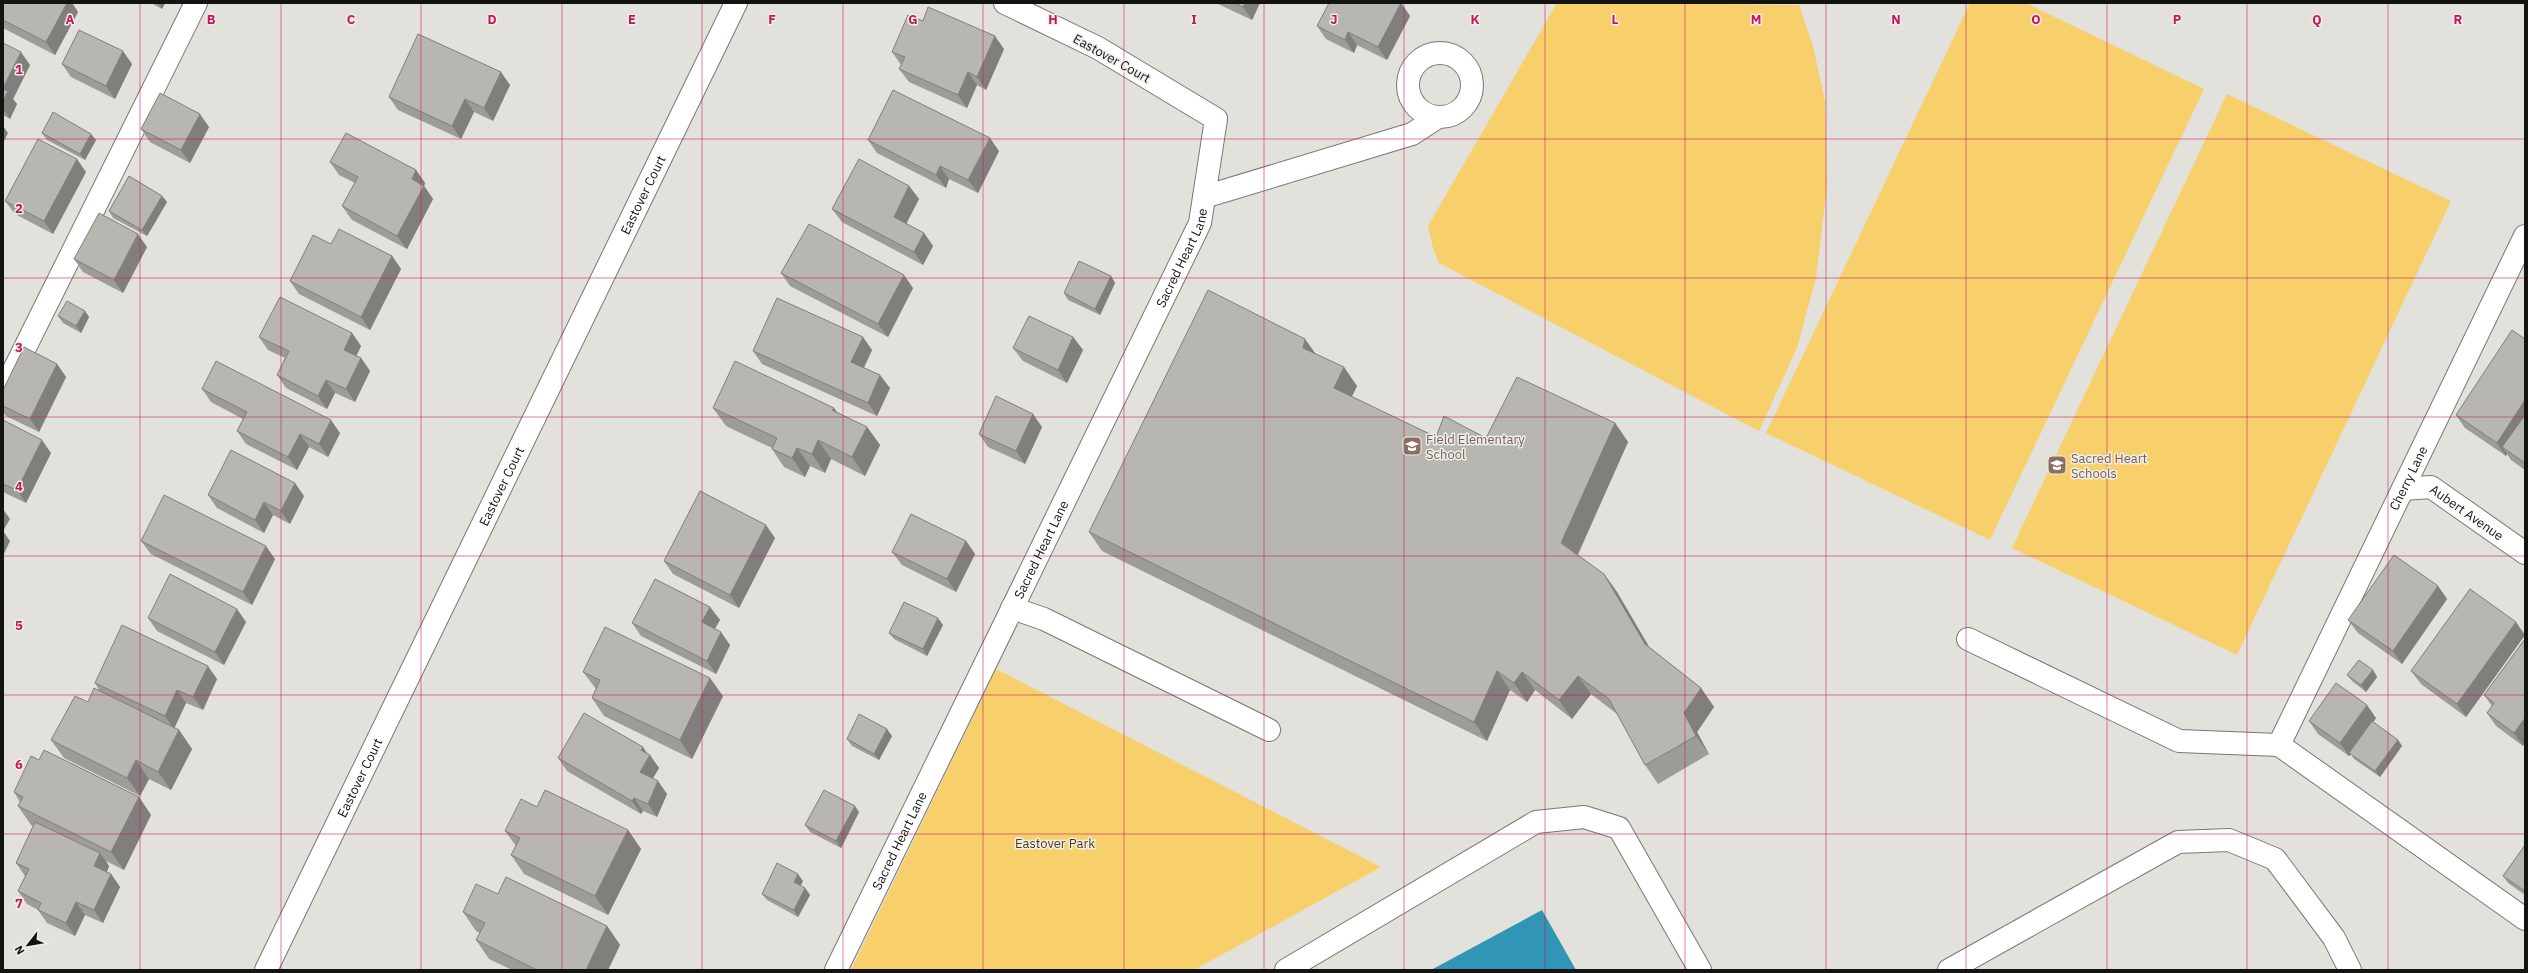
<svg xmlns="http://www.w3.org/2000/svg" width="2528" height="973" font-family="'IBM Plex Sans',sans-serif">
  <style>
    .green { fill: #f7cf6b }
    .water { fill: #3196b6 }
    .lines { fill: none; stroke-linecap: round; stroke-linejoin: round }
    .minor-casing { stroke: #797773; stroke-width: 24 }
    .minor { stroke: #fff; stroke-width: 22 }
    .wall { fill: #9d9d98 }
    .shaded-wall { fill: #807f7c }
    .building { fill: #b7b6b1; stroke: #807f7c }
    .grid { fill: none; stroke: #c2185b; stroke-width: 1; stroke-opacity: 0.55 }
    .labels { text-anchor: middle; stroke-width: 3; stroke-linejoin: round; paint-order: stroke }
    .street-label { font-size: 13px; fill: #131311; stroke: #f0eeea }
    .education-label { font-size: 13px; fill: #785e54; stroke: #f0eeea; text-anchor: start }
    .park-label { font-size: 13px; fill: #503f15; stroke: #f0eeea }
    .grid-label { font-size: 13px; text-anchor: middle; font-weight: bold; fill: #c2185b; stroke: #f0eeea; stroke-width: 3; stroke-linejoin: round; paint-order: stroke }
  </style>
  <rect width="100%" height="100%" fill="#e3e1dc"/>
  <g class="green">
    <path d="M1557,3L1799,5L1813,46L1825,101L1827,186L1816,278L1797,348L1759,431L1439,263L1433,248L1428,226Z"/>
    <path d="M1970,3H2026L2204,89L1990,540L1766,433Z"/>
    <path d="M2227,94L2451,201L2237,655L2012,548Z"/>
    <path d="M996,669L1381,867L1194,970H851Z"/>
  </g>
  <path class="water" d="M1542,910L1576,970H1431Z"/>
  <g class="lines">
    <defs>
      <g id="minor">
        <circle cx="1440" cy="85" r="32"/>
        <path d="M1204,197L1412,134L1438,117"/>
        <path d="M3,392L196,3"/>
        <path id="s1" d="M2403,489L2431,487L2525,553"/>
        <path d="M1012,608L1044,619L1269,730"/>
        <path id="s2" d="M1968,639L2179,741L2279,745L2525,236"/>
        <path d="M2279,745L2525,919"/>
        <path id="s3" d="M266,970L736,3"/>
        <path id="s4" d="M836,970L1200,223L1216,119L1098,48L1005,3"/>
        <path d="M1286,970L1536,822L1584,817L1619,828L1700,970"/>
        <path d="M1949,970L2178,842L2229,840L2275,859L2334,938L2350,970"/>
      </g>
    </defs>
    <use href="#minor" class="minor-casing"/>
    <use href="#minor" class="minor"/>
  </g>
  <g class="wall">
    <path d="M3,3H72L78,12L55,55L3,28Z"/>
    <path d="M151,3H165L162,9Z"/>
    <path d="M1216,3H1260L1252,20Z"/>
    <path d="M1401,3L1410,16L1387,60L1357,45L1354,53L1326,39L1317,26Z"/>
    <path d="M923,21L1004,49L986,90L977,85L967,108L909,82L899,69L901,65L892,52Z"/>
    <path d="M3,43L30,65L13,99L17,104L10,119L3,115Z"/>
    <path d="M62,64H132L115,99L71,77Z"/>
    <path d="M510,85L493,121L474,112L461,139L398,110L389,97Z"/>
    <path d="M209,127L190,163L150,142L141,129Z"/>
    <path d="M42,133L96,140L85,160L47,140Z"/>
    <path d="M868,140L999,151L978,193L949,179L946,188L877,153Z"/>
    <path d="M330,162L416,170L425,183L424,186L433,199L407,249L352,220L342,206L355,183L339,175Z"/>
    <path d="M86,172L53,234L15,214L5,201Z"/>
    <path d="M909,186L919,199L906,224L924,233L933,246L923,265L842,222L832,209Z"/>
    <path d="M162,196L167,202L147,236L113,218L109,211Z"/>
    <path d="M147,247L123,293L83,272L74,259Z"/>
    <path d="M392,256L401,269L370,330L299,294L290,281Z"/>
    <path d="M781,273L913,288L888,337L790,286Z"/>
    <path d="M1111,276L1115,283L1100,315L1068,300L1064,293Z"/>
    <path d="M85,311L89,317L81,333L63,323L58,316Z"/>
    <path d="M352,333L361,346L356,356L361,358L370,371L355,402L335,393L327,409L286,388L277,375L285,358L268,350L259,337Z"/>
    <path d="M1073,337L1083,350L1067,383L1023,361L1013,348Z"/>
    <path d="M2525,339V470L2511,460L2507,454L2506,456L2465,428L2456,415Z"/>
    <path d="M872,350L864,368L890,388L877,416L762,364L753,351Z"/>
    <path d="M1316,354L1357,386L1351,397L1436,437L1486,438L1615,423L1628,442L1578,555L1604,574L1617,592L1649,647L1701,688L1714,707L1697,732L1709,754L1658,784L1645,765L1617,714L1591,694L1572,719L1535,690L1527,702L1510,690L1487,741L1102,551L1089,532Z"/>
    <path d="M57,364L66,377L39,432L6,416L3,412V390Z"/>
    <path d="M202,389L340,433L328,457L309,447L297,470L246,444L237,431L243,419L211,402Z"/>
    <path d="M713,408H834L837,413L867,427L880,445L865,476L831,459L825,473L810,466L805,477L784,467L772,449V448L726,426Z"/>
    <path d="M3,420L51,453L26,503L5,493L3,490Z"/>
    <path d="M1042,427L1025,464L988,447L979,434Z"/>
    <path d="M208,495L304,496L290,524L273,515L264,533L217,508Z"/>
    <path d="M775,538L739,608L673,574L664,561Z"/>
    <path d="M141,541L275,559L252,605L151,554Z"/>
    <path d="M966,541L975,554L956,592L902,565L892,552Z"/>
    <path d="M2438,586L2447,599L2402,664L2358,633L2348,620Z"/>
    <path d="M710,607L720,620L715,629L730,645L716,674L641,636L632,623Z"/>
    <path d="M148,618L246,622L224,665L157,631Z"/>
    <path d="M943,625L927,656L894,639L889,633Z"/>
    <path d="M2525,635L2466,717L2421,684L2411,671Z"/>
    <path d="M2525,639L2523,746L2496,726L2487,713L2492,706L2484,695Z"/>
    <path d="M2373,670L2377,677L2366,692L2352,681L2347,675Z"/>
    <path d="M583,672L723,696L692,759L604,716L592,698L596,689Z"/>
    <path d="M217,679L203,710L186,703L174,728L179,730L192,749L171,790L149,779L140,796L64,758L51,740L88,702L99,690L95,683Z"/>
    <path d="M2376,718L2373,722L2398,740L2402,746L2380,777L2354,759L2351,754L2349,756L2318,734L2309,721Z"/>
    <path d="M892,736L879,760L852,746L847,739Z"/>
    <path d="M648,754L659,768L653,778L667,794L657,817L643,811L641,814L567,771L558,758Z"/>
    <path d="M39,760L139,797L151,815L124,870L106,861L109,866L107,872L111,874L120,887L103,923L85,915L75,936L47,923L38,910L27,904L18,891L25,876L16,863L33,826L31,825L18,806L20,802L14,792Z"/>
    <path d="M859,812L841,848L810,832L805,825Z"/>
    <path d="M628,830L641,849L608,915L524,874L511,855L516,846L505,831Z"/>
    <path d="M2525,845V895L2508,883L2503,876Z"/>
    <path d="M803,881L800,886L805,888L810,895L798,917L767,900L762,894Z"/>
    <path d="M498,894L607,926L620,945L608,970H512L489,959L476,940L480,933L476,931L463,912Z"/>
  </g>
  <g class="shaded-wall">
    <path d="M67,3H72L78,12L55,55L46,42Z"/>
    <path d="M158,3H165L162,9Z"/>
    <path d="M1245,3H1260L1252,20L1243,7Z"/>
    <path d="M1401,3L1410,16L1387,60L1378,47Z"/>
    <path d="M1348,32L1357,45L1354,53L1345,40Z"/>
    <path d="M995,36L1004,49L986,90L977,77Z"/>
    <path d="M123,51L132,64L115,99L106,86Z"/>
    <path d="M21,52L30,65L13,99L17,104L10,119L3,109V89Z"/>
    <path d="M501,72L510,85L493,121L484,108Z"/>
    <path d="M968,72L977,85L967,108L958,95Z"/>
    <path d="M465,99L474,112L461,139L452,126Z"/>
    <path d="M200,114L209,127L190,163L181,150Z"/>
    <path d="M3,126L8,133L3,143Z"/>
    <path d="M91,134L96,140L85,160L80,154Z"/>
    <path d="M990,138L999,151L978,193L968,180Z"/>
    <path d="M77,159L86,172L53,234L44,221Z"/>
    <path d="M940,166L949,179L946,188L936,175Z"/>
    <path d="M416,170L425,183L424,186L433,199L407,249L397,236L412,179Z"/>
    <path d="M909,186L919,199L903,230L894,217Z"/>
    <path d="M162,196L167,202L147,236L142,230Z"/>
    <path d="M924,233L933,246L923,265L914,252Z"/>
    <path d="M138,234L147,247L123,293L114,280Z"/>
    <path d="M392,256L401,269L370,330L361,317Z"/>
    <path d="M904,275L913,288L888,337L878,324Z"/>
    <path d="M1111,276L1115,283L1100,315L1095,309Z"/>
    <path d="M85,311L89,317L81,333L76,326Z"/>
    <path d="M352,333L361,346L353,363L344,350Z"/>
    <path d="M863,337L872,350L860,375L851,362Z"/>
    <path d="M1073,337L1083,350L1067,383L1058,370Z"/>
    <path d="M1305,339L1318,357L1303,348Z"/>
    <path d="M361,358L370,371L355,402L346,389Z"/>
    <path d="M57,364L66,377L39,432L30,419Z"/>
    <path d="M1344,367L1357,386L1347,407L1334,388Z"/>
    <path d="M880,375L890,388L877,416L868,403Z"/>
    <path d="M326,380L335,393L327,409L318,396Z"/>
    <path d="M2525,400V427L2502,447L2507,454L2506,456L2497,443Z"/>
    <path d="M834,408L847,426L832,410Z"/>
    <path d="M1033,414L1042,427L1025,464L1016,451Z"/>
    <path d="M331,420L340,433L328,457L319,444Z"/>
    <path d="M1615,423L1628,442L1574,562L1561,543Z"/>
    <path d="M867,427L880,445L865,476L852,457Z"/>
    <path d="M300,434L309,447L297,470L288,457Z"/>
    <path d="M42,440L51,453L26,503L17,490Z"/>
    <path d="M818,440L831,459L825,473L812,454Z"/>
    <path d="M797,448L810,466L805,477L792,458Z"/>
    <path d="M295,483L304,496L290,524L281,511Z"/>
    <path d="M264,502L273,515L264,533L255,520Z"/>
    <path d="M3,509L10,519L3,531L10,541L3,556Z"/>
    <path d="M766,525L775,538L739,608L730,595Z"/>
    <path d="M966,541L975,554L956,592L947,579Z"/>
    <path d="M266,546L275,559L252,605L243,592Z"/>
    <path d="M1604,574L1617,592L1658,662L1645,644Z"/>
    <path d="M2438,586L2447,599L2402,664L2393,651Z"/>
    <path d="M710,607L720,620L711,635L702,622Z"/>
    <path d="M237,609L246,622L224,665L215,652Z"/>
    <path d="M938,618L943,625L927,656L923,649Z"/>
    <path d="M2516,622L2525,635L2466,717L2457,704Z"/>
    <path d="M721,632L730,645L716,674L707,661Z"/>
    <path d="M208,666L217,679L203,710L193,697Z"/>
    <path d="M2373,670L2377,677L2366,692L2361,685Z"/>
    <path d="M1497,671L1510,690L1487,741L1474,722Z"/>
    <path d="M1522,672L1535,690L1527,702L1514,683Z"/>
    <path d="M1578,676L1591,694L1572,719L1559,700Z"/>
    <path d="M710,678L723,696L692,759L680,740Z"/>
    <path d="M1701,688L1714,707L1697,732L1709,754L1696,736L1684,713Z"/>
    <path d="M177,690L186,703L174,729L165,716Z"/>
    <path d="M2367,705L2376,718L2351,754L2349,753L2351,754L2349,756L2340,743Z"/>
    <path d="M2525,718V743L2523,746L2514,733Z"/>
    <path d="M887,729L892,736L879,760L874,754Z"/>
    <path d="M179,730L192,749L171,790L158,772Z"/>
    <path d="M2398,740L2402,746L2380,777L2375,771Z"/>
    <path d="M643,747L649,756L650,755L659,768L649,785L640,772L641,750Z"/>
    <path d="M136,760L149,779L140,796L127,778Z"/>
    <path d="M658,781L667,794L657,817L648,804Z"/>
    <path d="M139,797L151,815L124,870L111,852Z"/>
    <path d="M634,798L643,811L641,814L632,801Z"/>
    <path d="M855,806L859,812L841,848L836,841Z"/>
    <path d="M628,830L641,849L608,915L595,896Z"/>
    <path d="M100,853L109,866L104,879L94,866Z"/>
    <path d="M111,874L120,887L103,923L94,910Z"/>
    <path d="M798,874L803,881L799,889L794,882Z"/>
    <path d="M805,888L810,895L798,917L794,910Z"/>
    <path d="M76,902L85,915L75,936L66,923Z"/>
    <path d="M607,926L620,945L608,970H586Z"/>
  </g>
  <g class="building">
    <path d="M3,3H67L46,42L3,20Z"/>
    <path d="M1234,3H1245L1243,7Z"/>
    <path d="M1329,3H1401L1378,47L1348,32L1345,40L1317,26Z"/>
    <path d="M928,7L995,36L977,77L968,72L958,95L899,69L905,57L892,52L908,15L923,21Z"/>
    <path d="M79,30L123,51L106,86L62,64Z"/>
    <path d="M418,34L501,72L484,108L465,99L452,126L389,97Z"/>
    <path d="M3,43L21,52L3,88Z"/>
    <path d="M3,89L8,91L3,101Z"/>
    <path d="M893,90L990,138L968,180L940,166L936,175L868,140Z"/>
    <path d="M160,93L200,114L181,150L141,129Z"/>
    <path d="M53,112L91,134L80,154L42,133Z"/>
    <path d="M346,133L416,170L412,179L424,186L397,236L342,206L358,177L330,162Z"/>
    <path d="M38,139L77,159L44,221L5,201Z"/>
    <path d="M859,159L909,186L894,217L924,233L914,252L832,209Z"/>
    <path d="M129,176L162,196L142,230L109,211Z"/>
    <path d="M99,213L138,234L114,280L74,259Z"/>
    <path d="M809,224L904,275L878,324L781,273Z"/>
    <path d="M339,229L392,256L361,317L290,281L313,235L331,244Z"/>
    <path d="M1079,261L1111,276L1095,309L1064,293Z"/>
    <path d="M1208,290L1305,339L1303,348L1344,367L1334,388L1436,437L1444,416L1486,438L1517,377L1615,423L1561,543L1604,574L1645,644L1701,688L1684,713L1696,736L1645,765L1609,699L1578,676L1559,700L1522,672L1514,683L1497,671L1474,722L1089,532Z"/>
    <path d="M280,297L352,333L344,350L361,358L346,389L326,380L318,396L277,375L289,351L259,337Z"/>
    <path d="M777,298L863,337L851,362L880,375L868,403L753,351Z"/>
    <path d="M67,301L85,311L76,326L58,316Z"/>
    <path d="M1029,316L1073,337L1058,370L1013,348Z"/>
    <path d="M2512,330L2525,339V400L2497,443L2456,415Z"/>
    <path d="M24,347L57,364L30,419L3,406V390Z"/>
    <path d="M216,361L331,420L319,444L300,434L288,457L237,431L247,412L202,389Z"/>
    <path d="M735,361L834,408L832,410L867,427L852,457L818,440L812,454L797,448L792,458L772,449L777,438L713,408Z"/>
    <path d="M996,396L1033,414L1016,451L979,434Z"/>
    <path d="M2525,415V463L2502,447Z"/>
    <path d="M3,420L42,440L17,490L3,484Z"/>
    <path d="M231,450L295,483L281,511L264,502L255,520L208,495Z"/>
    <path d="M700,491L766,525L730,595L664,561Z"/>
    <path d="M164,495L266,546L243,592L141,541Z"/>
    <path d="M911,514L966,541L947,579L892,552Z"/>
    <path d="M2394,555L2438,586L2393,651L2348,620Z"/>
    <path d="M170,574L237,609L215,652L148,618Z"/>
    <path d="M655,579L710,607L702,622L721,632L707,661L632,623Z"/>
    <path d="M2470,589L2516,622L2457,704L2411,671Z"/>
    <path d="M904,602L938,618L923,649L889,633Z"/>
    <path d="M122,625L208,666L193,697L177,690L165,716L95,683Z"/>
    <path d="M605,627L710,678L680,740L592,698L600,680L583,672Z"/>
    <path d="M2525,639V718L2514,733L2487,713L2494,703L2484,695Z"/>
    <path d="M2359,660L2373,670L2361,685L2347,675Z"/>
    <path d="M2336,683L2367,705L2340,743L2309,721Z"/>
    <path d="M94,688L179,730L158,772L136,760L127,778L51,740L75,696L88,702Z"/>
    <path d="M584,713L643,747L641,750L650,755L640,772L658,781L648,804L634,798L632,801L558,758Z"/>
    <path d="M859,714L887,729L874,754L847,739Z"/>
    <path d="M2372,721L2398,740L2375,771L2349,753Z"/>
    <path d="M44,750L139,797L111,852L18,806L23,797L14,792L31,756L39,760Z"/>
    <path d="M545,790L628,830L595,896L511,855L520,838L505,831L521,799L537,807Z"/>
    <path d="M824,790L855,806L836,841L805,825Z"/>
    <path d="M35,822L100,853L94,866L111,874L94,910L76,902L66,923L38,910L41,903L18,891L29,869L16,863Z"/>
    <path d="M2525,845V891L2503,876Z"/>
    <path d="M777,863L798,874L794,882L805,888L794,910L762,894Z"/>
    <path d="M506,877L607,926L586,970H537L476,940L485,923L463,912L476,884L498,894Z"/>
  </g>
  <path class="grid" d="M140,3V970M281,3V970M421,3V970M562,3V970M702,3V970M843,3V970M983,3V970M1124,3V970M1264,3V970M1404,3V970M1545,3V970M1685,3V970M1826,3V970M1966,3V970M2107,3V970M2247,3V970M2388,3V970M3,139H2525M3,278H2525M3,417H2525M3,556H2525M3,695H2525M3,834H2525"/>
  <defs>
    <symbol id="school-square" viewBox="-11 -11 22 22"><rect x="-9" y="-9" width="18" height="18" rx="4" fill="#8d6e63" stroke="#f0eeea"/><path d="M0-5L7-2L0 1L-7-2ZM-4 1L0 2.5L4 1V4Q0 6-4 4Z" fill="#fff"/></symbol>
  </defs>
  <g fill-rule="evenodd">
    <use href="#school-square" x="1401" y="435" width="22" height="22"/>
    <use href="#school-square" x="2046" y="454" width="22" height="22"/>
  </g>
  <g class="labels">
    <g class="street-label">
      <text transform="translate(1112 58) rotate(29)" y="5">Eastover Court</text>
      <text dy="5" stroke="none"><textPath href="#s3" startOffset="862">Eastover Court</textPath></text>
      <text dy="5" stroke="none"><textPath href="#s4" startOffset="792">Sacred Heart Lane</textPath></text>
      <text dy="5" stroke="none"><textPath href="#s2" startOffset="631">Cherry Lane</textPath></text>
      <text dy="5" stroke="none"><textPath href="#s3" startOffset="538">Eastover Court</textPath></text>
      <text dy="5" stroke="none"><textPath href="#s1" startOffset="72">Aubert Avenue</textPath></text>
      <text dy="5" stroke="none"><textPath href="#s4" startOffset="468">Sacred Heart Lane</textPath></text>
      <text dy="5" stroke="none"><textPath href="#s3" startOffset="214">Eastover Court</textPath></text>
      <text dy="5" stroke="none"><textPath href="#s4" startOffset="144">Sacred Heart Lane</textPath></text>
    </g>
    <g class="education-label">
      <text x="1426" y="444">Field Elementary<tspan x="1426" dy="15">School</tspan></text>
      <text x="2071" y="463">Sacred Heart<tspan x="2071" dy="15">Schools</tspan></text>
    </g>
    <g class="park-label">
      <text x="1055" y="848">Eastover Park</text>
    </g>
  </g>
  <g class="grid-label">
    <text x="70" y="24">A</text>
    <text x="211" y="24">B</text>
    <text x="351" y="24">C</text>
    <text x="492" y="24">D</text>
    <text x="632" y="24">E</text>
    <text x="772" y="24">F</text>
    <text x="913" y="24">G</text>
    <text x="1053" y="24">H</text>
    <text x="1194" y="24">I</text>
    <text x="1334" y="24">J</text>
    <text x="1475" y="24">K</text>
    <text x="1615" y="24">L</text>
    <text x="1756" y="24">M</text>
    <text x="1896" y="24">N</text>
    <text x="2036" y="24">O</text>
    <text x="2177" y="24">P</text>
    <text x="2317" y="24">Q</text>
    <text x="2458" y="24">R</text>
    <text x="19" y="74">1</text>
    <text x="19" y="213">2</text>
    <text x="19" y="352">3</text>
    <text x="19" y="491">4</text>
    <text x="19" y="630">5</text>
    <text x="19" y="769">6</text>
    <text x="19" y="908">7</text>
  </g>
  <rect width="2528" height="973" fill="none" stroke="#131311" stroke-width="8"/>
  <g transform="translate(28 945) rotate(239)" stroke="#f0eeea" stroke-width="3" paint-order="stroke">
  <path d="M0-3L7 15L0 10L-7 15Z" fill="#131311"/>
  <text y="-6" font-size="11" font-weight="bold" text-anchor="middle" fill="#131311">N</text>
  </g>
</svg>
